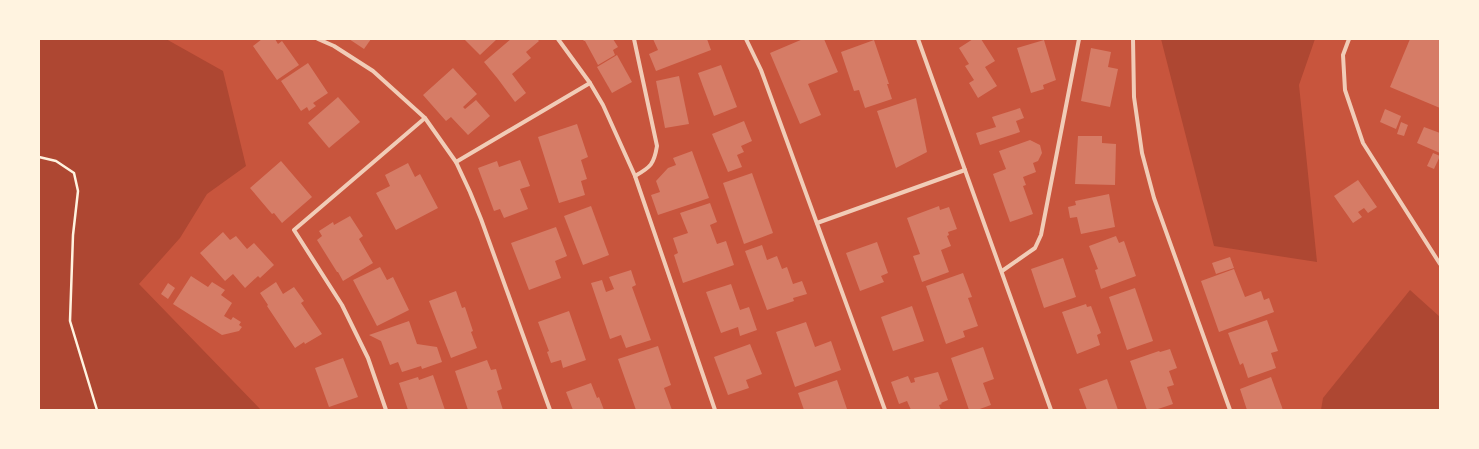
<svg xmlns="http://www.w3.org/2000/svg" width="1479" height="449" font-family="Figtree,sans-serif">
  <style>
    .green { fill: #ae4732 }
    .building { fill: #d67c66 }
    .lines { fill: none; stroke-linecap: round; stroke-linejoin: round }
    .path { stroke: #fff3e0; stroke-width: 2.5 }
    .minor { stroke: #f1ccb7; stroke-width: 4 }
  </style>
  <rect width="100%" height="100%" fill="#c8553d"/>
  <g class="green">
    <path d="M39,39H166L223,71L246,166L207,194L180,238L139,284L261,410H39Z"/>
    <path d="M1161,39H1315L1299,85L1317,262L1214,246Z"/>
    <path d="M1410,290L1440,317V410H1321L1323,398Z"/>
  </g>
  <g class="building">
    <path d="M262,39H275L278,44L282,41L299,65L277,80L253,46Z"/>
    <path d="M349,39H371L364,49Z"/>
    <path d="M464,39H497L480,55Z"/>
    <path d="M511,39H537L539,41L526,52L531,58L512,74L526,93L515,102L498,79L484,62Z"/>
    <path d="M582,39H613L618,47L613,50L615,55L598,65L585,41H584Z"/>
    <path d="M653,39H707L711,50L656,71L649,54L658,50Z"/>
    <path d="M803,39H824L838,72L808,84L821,115L800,124L770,53Z"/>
    <path d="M973,39H981L995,61L985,67L997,86L978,98L969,83L974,80L965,66L969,64L959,48Z"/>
    <path d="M1410,39H1440V108L1390,87Z"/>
    <path d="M874,40L889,84H887L892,99L865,108L859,90L854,91L841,52Z"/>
    <path d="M1044,40L1056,80L1043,85L1044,89L1031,93L1017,48Z"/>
    <path d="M1091,48L1111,52L1108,67L1118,69L1110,107L1081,101Z"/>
    <path d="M617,55L632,82L612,93L597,67Z"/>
    <path d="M308,63L328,93L313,103L316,106L309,111L307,107L301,111L281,81Z"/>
    <path d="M721,65L737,107L714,116L698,73Z"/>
    <path d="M453,68L477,94L463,107L465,109L476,100L490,116L468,135L451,117L446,121L423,95Z"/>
    <path d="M679,76L689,124L665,128L656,81Z"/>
    <path d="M338,97L360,122L329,148L308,123Z"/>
    <path d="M916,98L927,152L896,168L877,111Z"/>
    <path d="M1020,108L1024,118L1016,121L1020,132L980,145L976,133L996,127L992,117Z"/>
    <path d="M1385,109L1401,116L1396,129L1380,122Z"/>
    <path d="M744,121L752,141L741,146L744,152L737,155L742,167L728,172L712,134Z"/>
    <path d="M1401,122L1408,125L1404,136L1397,134Z"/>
    <path d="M577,124L588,157L581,160L587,179L581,181L585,195L559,203L538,137Z"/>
    <path d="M1424,127L1440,133V153L1417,143Z"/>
    <path d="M1078,136H1102V143L1116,144L1115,185L1075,184Z"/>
    <path d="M1030,140L1040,145L1042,153L1038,161L1033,163L1036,172L1023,177L1026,185L1023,186L1033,214L1010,222L993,174L1006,169L999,151Z"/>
    <path d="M692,151L709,198L658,215L651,195L660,192L656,181L668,168L676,165L673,158Z"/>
    <path d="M1433,153L1440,156L1434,169L1427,166Z"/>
    <path d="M520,160L530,186L520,189L528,209L504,218L500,209L494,211L478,168L497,161L499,167Z"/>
    <path d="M281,161L312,197L282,223L274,213L272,214L250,188Z"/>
    <path d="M408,163L415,177L420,174L438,208L396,230L376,193L390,186L385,175Z"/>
    <path d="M752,173L773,233L744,244L723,183Z"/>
    <path d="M1358,180L1377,207L1368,213L1364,208L1358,212L1362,217L1353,223L1334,196Z"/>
    <path d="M1109,194L1115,227L1081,234L1077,217L1070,218L1068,207L1076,205L1075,201Z"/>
    <path d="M710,203L717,222L710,225L717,244L726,241L734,265L683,283L674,255L678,253L673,238L688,233L680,213Z"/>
    <path d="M591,206L609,255L583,265L564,216Z"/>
    <path d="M939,206L940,210L949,207L957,229L948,232L949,235L947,236L951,246L941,250L949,272L922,282L913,256L920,254L907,218Z"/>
    <path d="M350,216L363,236L359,239L373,263L343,281L338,272H337L317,240L322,236L319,231L333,222L334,225Z"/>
    <path d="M556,227L567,256L555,261L561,278L529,290L511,243Z"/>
    <path d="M223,232L230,240L236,236L247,249L254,243L274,265L260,278L258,276L245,288L233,274L225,281L200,253Z"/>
    <path d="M1116,236L1119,243L1124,241L1136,276L1101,289L1095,270L1098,269L1089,246Z"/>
    <path d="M877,242L888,273L881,276L884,282L860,291L846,253Z"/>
    <path d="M762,245L767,260L777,256L782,269L787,267L793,284L802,281L807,294L793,298L794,301L767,310L745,251Z"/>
    <path d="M1230,257L1234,268L1216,274L1212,263Z"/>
    <path d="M1063,258L1076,297L1044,308L1031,269Z"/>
    <path d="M380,267L387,280L393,277L409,310L377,326L353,280Z"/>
    <path d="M1234,269L1245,297L1261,291L1264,300L1269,298L1274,312L1219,332L1201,281Z"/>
    <path d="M631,270L636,285L632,287L651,340L626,348L621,335L610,339L591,283L602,280L606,292L614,289L609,277Z"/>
    <path d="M963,273L972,297L968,298L978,326L963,331L965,337L946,344L926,286Z"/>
    <path d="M191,276L208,287L212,282L225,290L221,295L232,303L224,316L231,320L233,317L241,322L239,325L242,327L239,331L222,335L173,304Z"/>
    <path d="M276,282L283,294L294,287L304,301L301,303L322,334L305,344L304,342L295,348L267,306L268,305L260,293Z"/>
    <path d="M168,283L175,288L168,299L161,294Z"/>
    <path d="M731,284L740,310L749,307L757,330L740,336L738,327L721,333L706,292Z"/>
    <path d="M1135,288L1153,341L1127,350L1109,297Z"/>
    <path d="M456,291L462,308L465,307L473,331L471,332L477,348L451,358L429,301Z"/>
    <path d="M1086,304L1087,307L1091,306L1101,333L1097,335L1100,345L1077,354L1062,312Z"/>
    <path d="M912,306L924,341L893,351L881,317Z"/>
    <path d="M569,311L586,360L563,368L561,360L551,363L547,352L549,351L538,322Z"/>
    <path d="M1267,320L1278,351L1271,353L1276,368L1248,378L1243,363L1240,365L1228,333Z"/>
    <path d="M409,321L417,344L437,347L442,362L422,369L421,366L402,372L398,362L390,365L381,341L369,335Z"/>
    <path d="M806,322L815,347L831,341L841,370L795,387L776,332Z"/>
    <path d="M750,344L762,374L746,380L749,388L728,395L714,357Z"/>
    <path d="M658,346L671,385L664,388L672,410H636L618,359Z"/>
    <path d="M983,347L994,379L983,383L991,405L977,410H969L951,358Z"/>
    <path d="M1170,349L1177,368L1169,371L1174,385L1167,387L1173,404L1155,410H1147L1130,361L1159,351L1160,352Z"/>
    <path d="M343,358L358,397L329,407L315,368Z"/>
    <path d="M487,360L491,370L496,369L502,389L497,391L503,410H468L455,371Z"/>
    <path d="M938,372L948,400L941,403L942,404L939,405L941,410H911L907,401L899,404L891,382L908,376L911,383L915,382L914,378Z"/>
    <path d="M433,375L445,410H408L399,383L418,377L419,380Z"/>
    <path d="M1271,377L1283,410H1247L1240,389Z"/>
    <path d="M1107,379L1118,410H1087L1079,389Z"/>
    <path d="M837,380L847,409L843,410H804L798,393Z"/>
    <path d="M591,383L597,398L599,397L604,410H573L566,392Z"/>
  </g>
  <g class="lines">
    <path class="path" d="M39,157L56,161L74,173L78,191L73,235L70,321L97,410"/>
    <g class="minor">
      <path d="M318,39L334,46L373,71L425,118L456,162L470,192L481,219L550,410"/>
      <path d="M558,39L590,83L603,105L635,176L715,410"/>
      <path d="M634,39L657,146C654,164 651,167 635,176"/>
      <path d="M746,39L761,70L885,410"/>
      <path d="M918,39L1051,410"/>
      <path d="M1133,39L1134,97L1142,153L1154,198L1230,410"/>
      <path d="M1349,39L1343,55L1345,90L1363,143L1440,264"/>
      <path d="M456,162L590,83"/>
      <path d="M817,223L965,170"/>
      <path d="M1002,271L1035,248L1041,235L1079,39"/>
      <path d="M386,410L368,358L342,305L294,230L425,118"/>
    </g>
  </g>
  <rect width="1479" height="449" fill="none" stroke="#fff3e0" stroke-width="80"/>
</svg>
